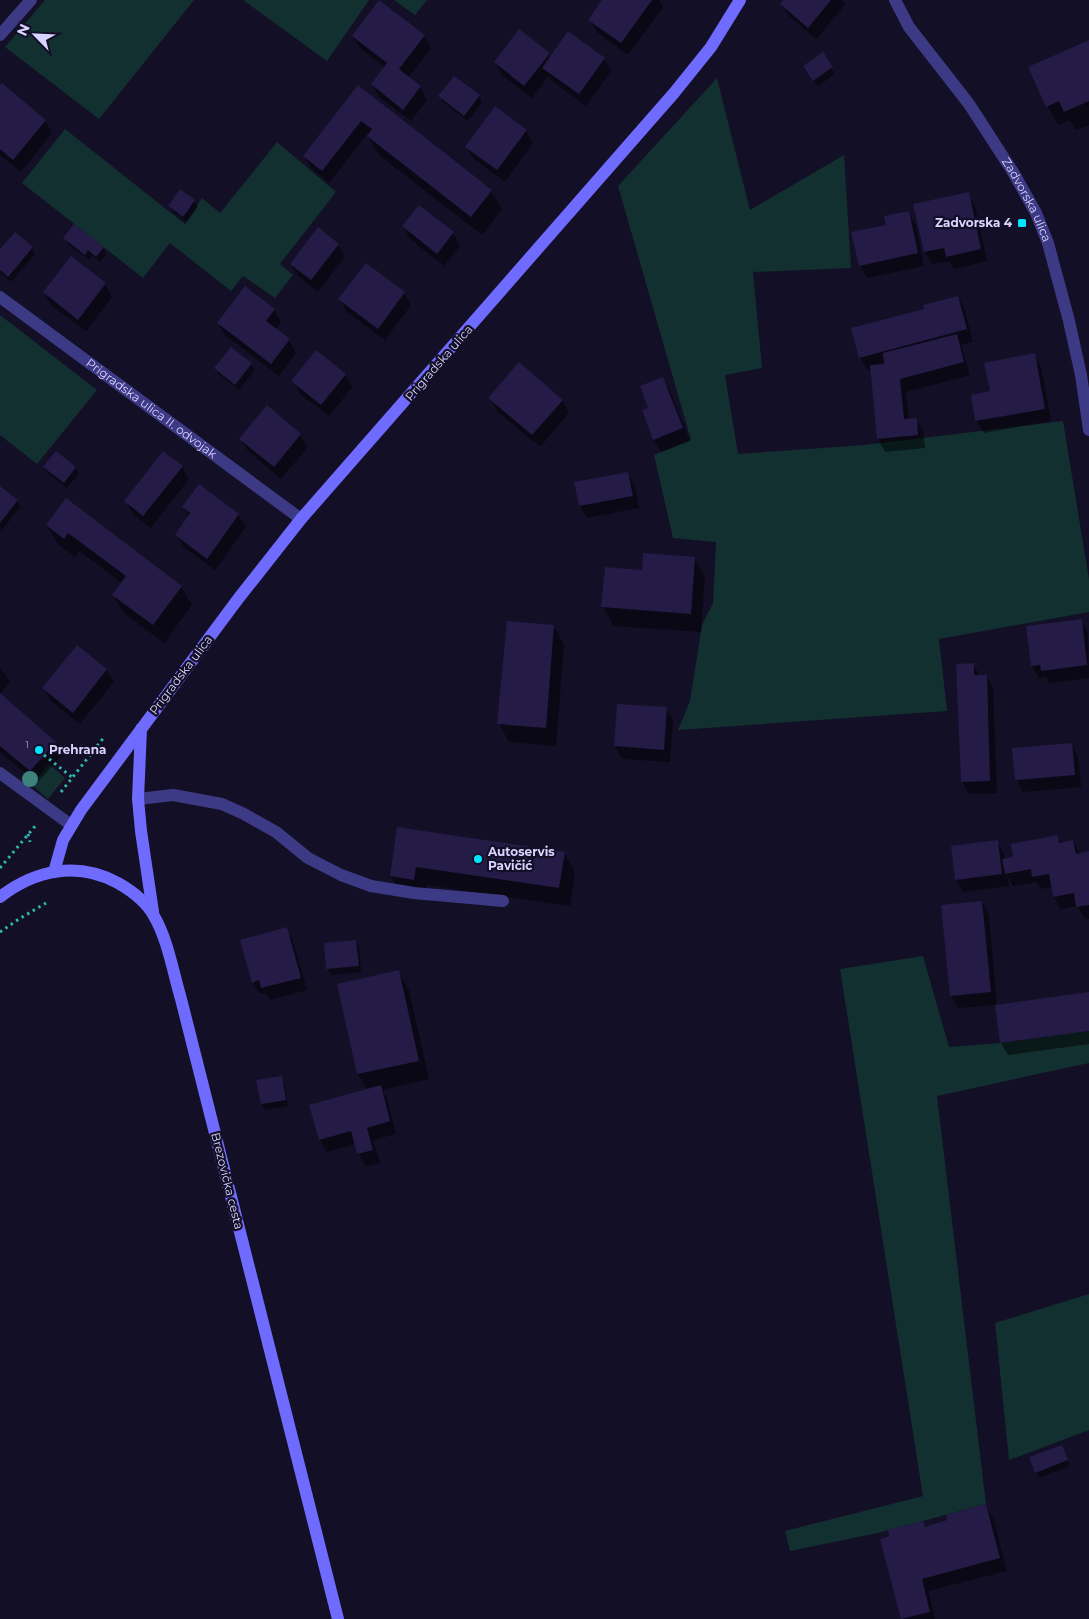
<svg xmlns="http://www.w3.org/2000/svg" width="1089" height="1619" font-family="Montserrat,sans-serif">
  <style>
    .green { fill: #12302f }
    .shadow { fill: #0007 }
    .building { fill: #241b47 }
    .lines { fill: none; stroke-linecap: round; stroke-linejoin: round }
    .path { stroke: #2fb8b0; stroke-width: 3; stroke-dasharray: 2.5 4; stroke-linecap: butt }
    .lane { stroke: #3d3a85; stroke-width: 12 }
    .street { stroke: #3d3a85; stroke-width: 12 }
    .secondary { stroke: #6f6bff; stroke-width: 12 }
    .tree { fill: #3d827b }
    .poi-dot { fill: #00e5ff; stroke: #130f26; stroke-width: 2 }
    .labels { text-anchor: middle; stroke-width: 4.5; stroke-linejoin: round; paint-order: stroke }
    .number-label { font-size: 10px; fill: #aca6d1 }
    .street-label { font-size: 12px; fill: #d9d4ff; stroke: #130f26 }
    .poi-label { font-size: 12px; font-weight: bold; fill: #d9d4ff; stroke: #130f26; text-anchor: start }
  </style>
  <rect width="100%" height="100%" fill="#130f26"/>
  <g class="green">
    <path d="M45,0H194L99,119L5,47Z"/>
    <path d="M243,0H369L327,61Z"/>
    <path d="M394,0H427L415,15Z"/>
    <path d="M717,78L750,210L844,155L851,268L753,272L762,368L725,375L738,454L864,445L1063,421L1089,579V612L939,639L947,711L678,730L690,701L702,625L713,603L716,542L673,538L654,455L691,440L618,186Z"/>
    <path d="M65,129L185,224L202,198L220,213L277,142L336,192L280,264L293,275L275,298L243,276L231,291L170,243L143,278L22,183Z"/>
    <path d="M0,315L97,390L37,464L0,435Z"/>
    <path d="M49,764L65,778L48,799L24,778L30,771L38,778Z"/>
    <path d="M923,956L949,1047L1000,1043L1089,1031V1063L937,1096L986,1504L878,1533L790,1551L785,1531L923,1496L840,969Z"/>
    <path d="M1089,1294V1430L1009,1460L995,1323Z"/>
  </g>
  <g class="shadow">
    <path d="M604,0H659L663,7L628,55L597,32L590,20Z"/>
    <path d="M785,0H842L845,5L816,39L789,16L781,4Z"/>
    <path d="M520,31L551,57L604,59L611,71L586,106L551,80L549,76L532,98L502,75L495,62Z"/>
    <path d="M353,36H424L431,48L408,78L420,87L427,100L411,121L379,97L372,84L385,67L360,48Z"/>
    <path d="M1089,41V125L1076,130L1070,120L1058,125L1047,106Z"/>
    <path d="M822,54L835,74L818,86L808,72Z"/>
    <path d="M0,87L45,120L52,133L21,172L0,155Z"/>
    <path d="M359,87L491,191L502,209L482,235L379,155L367,134L329,183L311,168L304,156Z"/>
    <path d="M479,96L482,102L468,121L443,102L440,97Z"/>
    <path d="M526,131L533,143L505,182L474,159L466,147Z"/>
    <path d="M180,191L194,201L198,207L187,222L173,212L169,206Z"/>
    <path d="M968,193L975,206L987,261L954,269L949,261L932,264L925,252L915,205Z"/>
    <path d="M420,206L453,233L460,246L444,266L410,239L403,226Z"/>
    <path d="M908,212L916,225L924,266L867,278L860,265L888,226Z"/>
    <path d="M65,238L103,248L106,254L100,262L92,255L89,260L68,244Z"/>
    <path d="M338,245L345,257L318,292L298,276L291,264Z"/>
    <path d="M32,248L35,254L11,282L0,272V251Z"/>
    <path d="M105,284L112,297L86,331L51,305L44,292Z"/>
    <path d="M404,293L411,305L385,340L347,312L340,299Z"/>
    <path d="M958,297L965,310L973,342L961,345L970,375L906,392L909,420L916,419L923,431L925,448L885,452L878,439L871,369L868,370L860,357L926,310Z"/>
    <path d="M274,310L281,322L275,330L289,340L296,353L279,376L225,335L218,323Z"/>
    <path d="M1034,355L1041,367L1051,421L984,433L976,421L991,392Z"/>
    <path d="M251,364L255,370L239,390L219,374L216,369Z"/>
    <path d="M345,375L352,387L329,416L300,394L293,381Z"/>
    <path d="M663,378L670,391L690,441L661,452L654,440L643,411L649,408Z"/>
    <path d="M490,398L562,400L569,413L540,447L497,411Z"/>
    <path d="M267,407L300,435L308,447L281,479L248,451L241,439Z"/>
    <path d="M56,452L76,468L79,474L67,488L48,473L44,467Z"/>
    <path d="M182,467L189,479L151,528L133,514L126,501Z"/>
    <path d="M627,473L635,486L639,508L587,518L580,506L576,483Z"/>
    <path d="M199,486L238,515L246,527L215,570L184,547L176,535L189,517L183,507Z"/>
    <path d="M0,488L17,501L20,507L2,530L0,528Z"/>
    <path d="M67,500L181,587L192,605L164,643L124,613L113,595L122,583L79,551L75,557L58,544L47,526Z"/>
    <path d="M694,558L705,576L701,632L614,626L603,607L643,571Z"/>
    <path d="M1081,620L1088,633L1089,678L1049,683L1046,677L1039,678L1032,666Z"/>
    <path d="M554,626L564,645L556,746L509,742L499,723Z"/>
    <path d="M77,646L106,670L114,682L80,724L51,701L44,688Z"/>
    <path d="M973,664L980,676H986L993,688L997,793L969,794L962,782Z"/>
    <path d="M0,667L10,682L0,694Z"/>
    <path d="M0,695L55,743L62,755L37,783L0,752Z"/>
    <path d="M618,705L666,708L673,721L670,762L622,759L615,746Z"/>
    <path d="M1071,744L1078,757L1081,787L1023,792L1016,779Z"/>
    <path d="M398,829L564,853L575,872L570,906L426,885L424,898L402,895L391,876Z"/>
    <path d="M1057,836L1061,843L1073,841L1080,854L1089,852V919H1085L1077,906L1061,909L1054,897L1052,887L1040,889L1037,882L1013,886L1007,876L1009,886L964,892L956,880L952,847L997,842L1004,854L1005,859L1015,858Z"/>
    <path d="M982,902L989,915L997,1006L1089,993V1044L1008,1055L1001,1043L996,1005L958,1008L951,996Z"/>
    <path d="M286,928L293,941L307,990L270,1000L266,993L260,994L253,982Z"/>
    <path d="M356,941L359,947L361,972L331,975L328,969Z"/>
    <path d="M398,971L409,990L429,1079L382,1090L387,1099L396,1134L373,1140L380,1163L366,1166L359,1154L356,1144L327,1152L320,1140L311,1106L367,1090L358,1074L338,985Z"/>
    <path d="M281,1077L284,1083L288,1106L265,1110L262,1104Z"/>
    <path d="M1062,1447L1070,1466L1039,1478L1036,1472Z"/>
    <path d="M985,1506L993,1518L1007,1571L928,1591L935,1619H902L881,1539L923,1522L926,1528L948,1521Z"/>
  </g>
  <g class="building">
    <path d="M379,0L425,35L399,69L421,86L403,110L371,84L387,63L352,36Z"/>
    <path d="M602,0H652L621,43L588,20Z"/>
    <path d="M783,0H831L808,28L780,4Z"/>
    <path d="M519,29L550,53L524,86L494,62Z"/>
    <path d="M568,31L605,58L579,94L542,68Z"/>
    <path d="M1089,40V101L1064,112L1059,101L1046,107L1028,67Z"/>
    <path d="M823,52L833,67L813,81L803,66Z"/>
    <path d="M454,76L480,95L464,116L438,96Z"/>
    <path d="M2,83L46,120L13,160L0,149V85Z"/>
    <path d="M358,85L492,190L471,217L367,136L372,129L361,121L322,171L303,156Z"/>
    <path d="M495,106L527,130L497,170L465,147Z"/>
    <path d="M180,189L195,200L183,217L168,206Z"/>
    <path d="M969,192L981,249L946,257L944,248L924,252L913,204Z"/>
    <path d="M419,205L454,232L437,254L402,226Z"/>
    <path d="M909,211L918,253L859,266L851,232L886,225L884,216Z"/>
    <path d="M74,224L104,247L96,257L88,250L85,255L63,238Z"/>
    <path d="M318,227L339,244L311,280L290,264Z"/>
    <path d="M15,232L33,247L8,277L0,270V249Z"/>
    <path d="M71,256L106,283L78,320L43,292Z"/>
    <path d="M366,263L405,292L378,329L338,299Z"/>
    <path d="M245,286L275,309L266,321L290,339L271,364L217,323Z"/>
    <path d="M958,296L967,329L859,358L851,328L924,309L923,305Z"/>
    <path d="M957,334L964,362L900,379L904,419L917,418L918,435L877,439L870,365L884,364L883,353Z"/>
    <path d="M231,347L252,363L235,385L214,368Z"/>
    <path d="M316,350L346,374L321,405L291,381Z"/>
    <path d="M1035,353L1045,409L975,421L971,395L990,391L984,363Z"/>
    <path d="M519,362L563,400L532,435L488,398Z"/>
    <path d="M663,377L683,428L653,440L642,410L648,408L640,386Z"/>
    <path d="M267,405L301,434L274,467L239,439Z"/>
    <path d="M56,451L76,467L64,483L43,467Z"/>
    <path d="M163,451L183,466L143,516L124,501Z"/>
    <path d="M628,472L633,496L579,506L574,482Z"/>
    <path d="M199,484L239,514L207,559L175,535L190,513L182,507Z"/>
    <path d="M0,486L18,500L0,523Z"/>
    <path d="M66,498L182,586L153,625L112,595L126,576L68,533L64,539L46,525Z"/>
    <path d="M643,553L695,557L691,614L601,607L605,567L642,570Z"/>
    <path d="M1082,619L1087,665L1041,671L1040,665L1031,666L1026,626Z"/>
    <path d="M507,621L554,625L546,728L497,724Z"/>
    <path d="M77,645L107,669L73,713L42,688Z"/>
    <path d="M974,663V675H987L990,781L961,782L956,664Z"/>
    <path d="M0,693L56,742L30,771L0,746Z"/>
    <path d="M617,704L667,707L664,750L614,746Z"/>
    <path d="M1072,743L1075,775L1015,780L1012,748Z"/>
    <path d="M397,827L565,852L559,888L416,867L414,880L390,876Z"/>
    <path d="M1058,835L1059,843L1073,840L1076,854L1089,851V905L1076,907L1074,893L1053,897L1049,874L1032,877L1031,869L1005,874L1002,859L1013,857L1011,844Z"/>
    <path d="M998,840L1002,874L955,880L951,846Z"/>
    <path d="M982,901L991,992L950,996L941,905Z"/>
    <path d="M287,927L301,978L261,988L259,980L252,983L240,940Z"/>
    <path d="M356,940L359,966L326,969L324,943Z"/>
    <path d="M399,970L419,1061L357,1074L337,984Z"/>
    <path d="M1089,992V1031L1000,1043L995,1005Z"/>
    <path d="M282,1076L286,1100L261,1104L256,1080Z"/>
    <path d="M381,1085L390,1121L367,1128L373,1150L357,1154L351,1131L319,1140L309,1105Z"/>
    <path d="M1062,1445L1068,1460L1035,1473L1029,1457Z"/>
    <path d="M986,1504L1000,1558L922,1579L930,1612L901,1619L880,1539L889,1536L888,1530L923,1521L925,1527L947,1520L946,1515Z"/>
  </g>
  <g class="lines">
    <g class="path">
      <path d="M44,755L73,778"/>
      <path d="M61,792L105,736"/>
      <path d="M28,834L30,842"/>
      <path d="M0,868L36,825"/>
      <path d="M0,932L19,919L46,903"/>
    </g>
    <path class="lane" d="M138,799L173,795L222,804L244,814L276,832L308,858L341,875L371,886L414,893L503,901"/>
    <g class="street">
      <path id="s1" d="M895,0L909,27L969,104L1013,172L1036,213L1048,243L1069,321L1081,375L1089,430"/>
      <path d="M0,35L31,0"/>
      <path id="s2" d="M0,297L301,519"/>
      <path d="M0,773L71,825"/>
    </g>
    <g class="secondary">
      <path d="M141,729L138,799L141,831L153,912"/>
      <path d="M54,872L63,840L81,810L238,599L301,519L674,93L711,47L740,0"/>
      <path d="M0,897C35,870 77,861 118,883C132,891 146,901 154,916C168,940 173,972 181,999L338,1619"/>
    </g>
  </g>
  <circle class="tree" cx="30" cy="779" r="8"/>
  <g class="poi-dot">
    <rect x="1017" y="218" width="10" height="10" rx="2.5"/>
    <circle cx="39" cy="750" r="5"/>
    <circle cx="478" cy="859" r="5"/>
  </g>
  <g class="labels">
    <g class="number-label">
      <text x="27" y="748">1</text>
    </g>
    <g class="street-label">
      <text dy="4" stroke="none"><textPath href="#s1" startOffset="240">Zadvorska ulica</textPath></text>
      <text transform="translate(439 363) rotate(-49)" y="4">Prigradska ulica</text>
      <text dy="4" stroke="none"><textPath href="#s2" startOffset="188">Prigradska ulica II. odvojak</textPath></text>
      <text transform="translate(181 675) rotate(-53)" y="4">Prigradska ulica</text>
      <text transform="translate(227 1181) rotate(76)" y="4">Brezovička cesta</text>
    </g>
    <g class="poi-label">
      <text x="1012" y="227" text-anchor="end">Zadvorska 4</text>
      <text x="49" y="754">Prehrana</text>
      <text x="488" y="856">Autoservis<tspan x="488" dy="14">Pavičić</tspan></text>
    </g>
  </g>
  <g transform="translate(35 35) rotate(294)" stroke="#130f26" stroke-width="4" paint-order="stroke">
  <path d="M0-4L9 19L0 12L-9 19Z" fill="#d9d4ff"/>
  <text y="-8" font-size="14" font-weight="bold" text-anchor="middle" fill="#d9d4ff">N</text>
  </g>
</svg>
